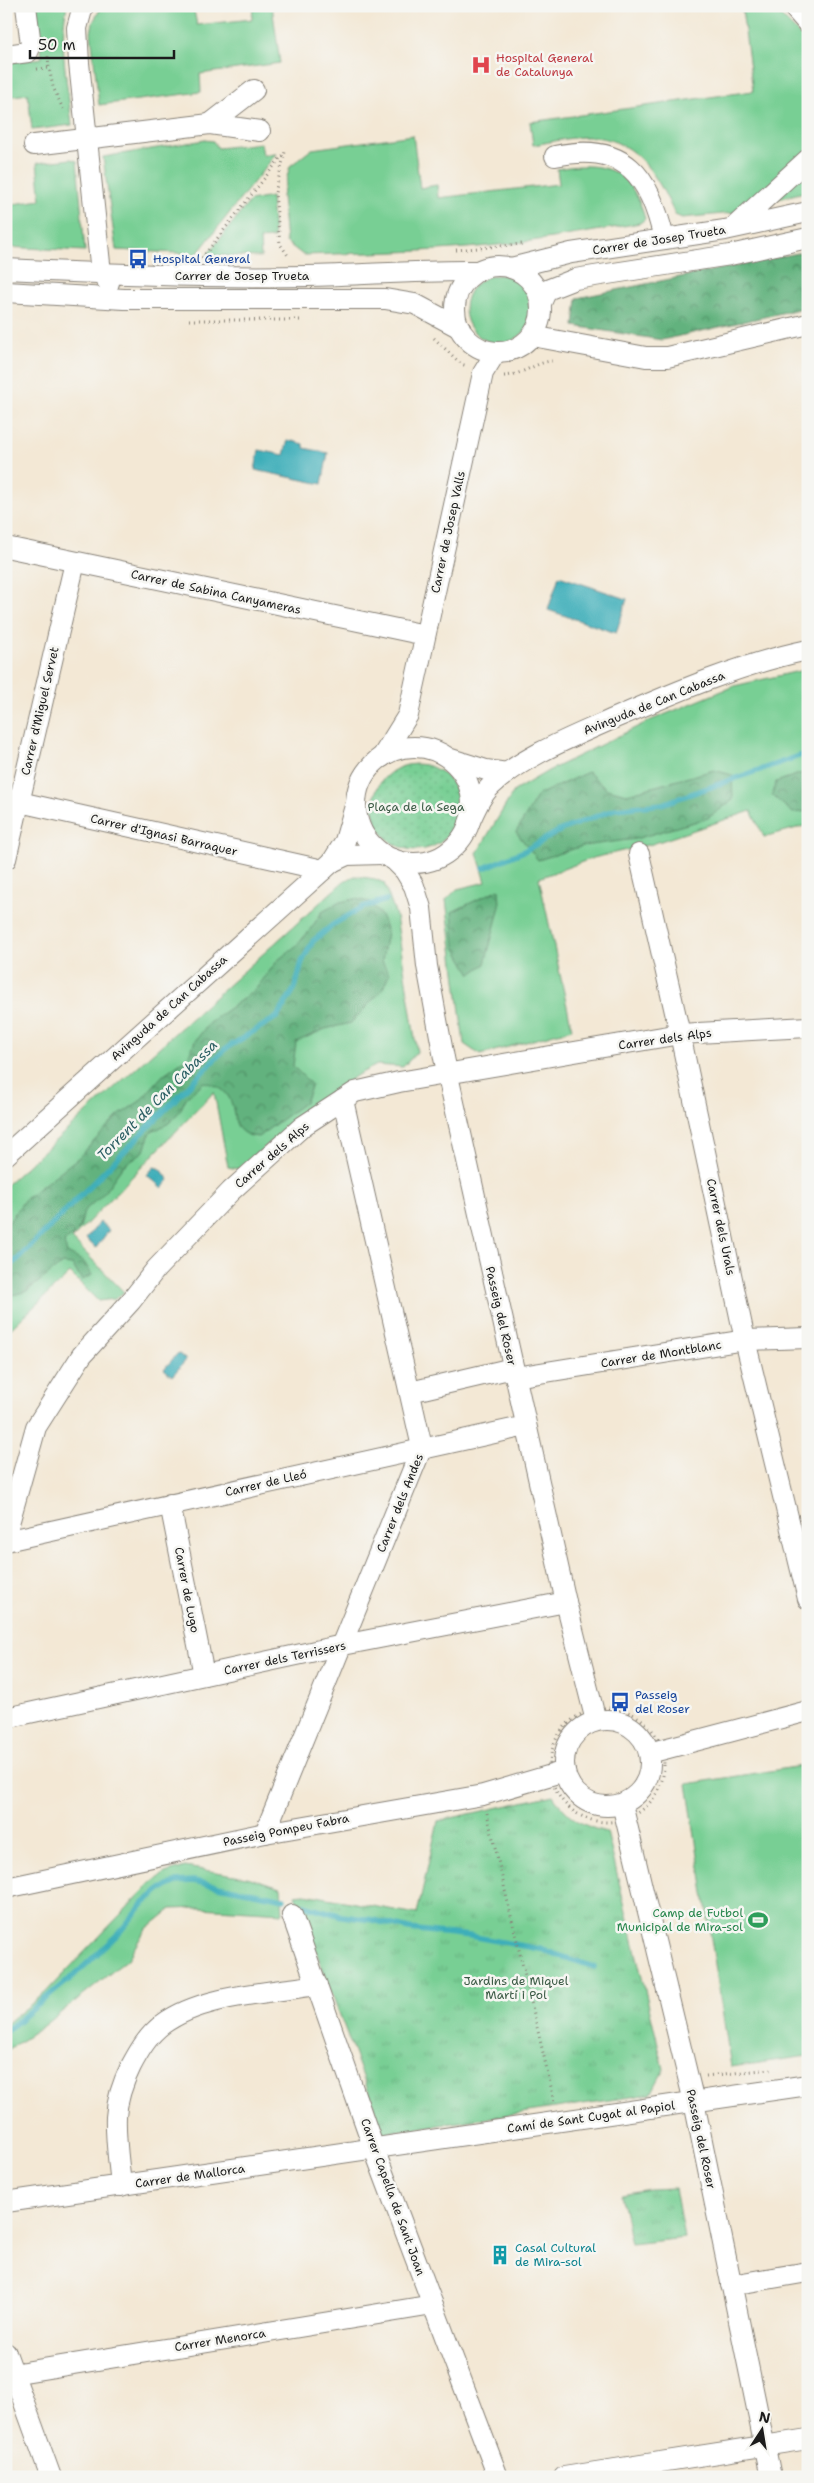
<svg xmlns="http://www.w3.org/2000/svg" width="814" height="2483" font-family="'Shantell Sans',sans-serif">
  <style>
    .grass { fill: #78cf94; stroke: #4a7658 }
    .forest { fill: url(#forest-crowns); stroke: #3f674d }
    .park { fill: url(#park-tufts); stroke: #4a7658 }
    .garden { fill: url(#garden-dots); stroke: #4a7658 }
    .water { fill: #3eaeb9; stroke: #2d656a }
    .lines { fill: none; stroke-linecap: round; stroke-linejoin: round }
    .stream { stroke: #3eaeb9; stroke-width: 5.5 }
    .minor-casing { stroke: #888278; stroke-width: 22 }
    .path { stroke: #888278; stroke-width: 3; stroke-dasharray: 1 4; stroke-linecap: butt }
    .minor { stroke: #fff; stroke-width: 20 }
    .labels { text-anchor: middle; stroke-width: 5; stroke-linejoin: round; paint-order: stroke }
    .health-label { font-size: 12px; fill: #be3a42; stroke: #f6f6f2; text-anchor: start }
    .street-label { font-size: 12px; fill: #1c1c1c; stroke: #f6f6f2 }
    .transit-label { font-size: 12px; fill: #164399; stroke: #f6f6f2; text-anchor: start }
    .park-label { font-size: 12px; fill: #3c5b46; stroke: #f6f6f2 }
    .leisure-label { font-size: 12px; fill: #27864d; stroke: #f6f6f2; text-anchor: end }
    .culture-label { font-size: 12px; fill: #0d838f; stroke: #f6f6f2; text-anchor: start }
    .water-label { font-size: 14px; font-style: italic; fill: #2b5e63; stroke: #f6f6f2 }
  </style>
  <defs>
    <pattern id="forest-crowns" width="20" height="18" patternUnits="userSpaceOnUse" patternTransform="scale(1.25)"><rect width="20" height="18" fill="#62b27e"/><path d="M2 6a3 3 0 1 1 6 0M12 15a3 3 0 1 1 6 0" fill="none" stroke="#509066"/></pattern>
    <pattern id="park-tufts" width="24" height="20" patternUnits="userSpaceOnUse" patternTransform="scale(1.25)"><rect width="24" height="20" fill="#78cf94"/><path d="M3 7l-1-3M5 7V3M7 7l1-3M15 17l-1-3M17 17v-4M19 17l1-3" fill="none" stroke="#67b17f"/></pattern>
    <pattern id="garden-dots" width="8" height="8" patternUnits="userSpaceOnUse" patternTransform="scale(1.25)"><rect width="8" height="8" fill="#78cf94"/><path d="M2 2h.1M6 6h.1" fill="none" stroke="#67b17f" stroke-width="1.8" stroke-linecap="round"/></pattern>
  </defs>
  <rect width="100%" height="100%" fill="#f6f6f2"/>
  <filter id="ink" filterUnits="userSpaceOnUse"><feTurbulence type="fractalNoise" baseFrequency=".02" numOctaves="2"/><feDisplacementMap in="SourceGraphic" scale="10" xChannelSelector="R" yChannelSelector="G"/><feConvolveMatrix kernelMatrix="1 2 1 2 8 2 1 2 1" color-interpolation-filters="sRGB"/></filter>
  <filter id="wash" filterUnits="userSpaceOnUse"><feTurbulence type="fractalNoise" baseFrequency=".0096" numOctaves="4" result="noise"/><feDisplacementMap in="SourceGraphic" scale="20" xChannelSelector="R" yChannelSelector="G"/><feGaussianBlur stdDeviation="1.12" result="paint"/><feColorMatrix in="noise" values="0 0 0 0 0 0 0 0 0 0 0 0 0 0 0 0 0 1.4 0 .05"/><feComposite in="paint" operator="in"/></filter>
  <g filter="url(#wash)">
    <rect width="100%" height="100%" fill="#f3e8d5"/>
    <g class="grass">
      <path d="M36,6H67C58,44 68,86 72,125L32,130L28,94L6,97V63L42,58Z"/>
      <path d="M102,6H193L197,25L252,19L253,6H272L280,63L200,74L201,92L99,105L91,33L93,22Z"/>
      <path d="M766,6L773,8L808,43V151L745,208L733,213L682,218L675,215C659,179 638,140 593,137C574,136 552,142 533,145L530,122L753,91L742,9Z"/>
      <path d="M413,135L420,188L437,185L438,198L559,184L557,169C604,160 632,169 645,219L640,223C590,232 540,241 489,246C428,252 365,253 303,255L286,242L282,196L290,166L312,149Z"/>
      <path d="M205,140L213,141L218,148L261,143L263,155L276,154L197,254L116,250L103,157Z"/>
      <path d="M71,159L77,161L85,251L6,247V205L41,200L37,163Z"/>
      <path d="M808,168V191L773,200Z"/>
      <path d="M271,197L274,238L260,239L261,257L207,255L250,201Z"/>
      <circle cx="499" cy="309" r="34"/>
      <path d="M808,669V825L764,837L751,811L652,844L593,858L539,878L572,1029L480,1055L464,1044L446,900L457,889L486,882L477,853L514,791L548,771L649,721L734,686Z"/>
      <path d="M355,876L375,879L384,883L396,916L417,1052L403,1067L377,1065L359,1074L335,1090L238,1169L228,1167L214,1092L72,1239L124,1292L115,1299L98,1301L70,1273L6,1333V1185L344,881Z"/>
      <path d="M808,1765V2056L731,2067L687,1784Z"/>
      <path d="M185,1867L247,1877L281,1887L283,1913L200,1908L171,1909L145,1930L128,1959L44,2026L6,2051V2024L45,1993L147,1887L165,1873Z"/>
    </g>
    <g class="forest">
      <path d="M808,251V307L662,340L574,326L577,298Z"/>
      <path d="M714,770L732,775L733,800L708,818L635,839L583,846L538,860L516,832L538,795L588,772L607,789L627,794Z"/>
      <path d="M808,771V811L793,813L772,795L776,782Z"/>
      <path d="M499,889L500,906L485,964L471,974L455,947L452,912Z"/>
      <path d="M355,899L370,902L382,917L387,932L382,961L389,974L383,989L351,1023L325,1029L296,1042L293,1066L312,1085L305,1102L258,1137C216,1133 253,1093 204,1082L186,1098L180,1111L169,1123L150,1133L144,1151L123,1166L103,1194L84,1211L80,1228L64,1243L67,1253L84,1262L92,1275L82,1280L72,1265L62,1264L27,1291L6,1297V1226L25,1199L79,1157L118,1116L140,1101L164,1074L188,1057L195,1041L209,1023L255,990L278,960L296,946L310,930L322,912L340,902Z"/>
    </g>
    <g class="park">
      <path d="M553,1795C566,1816 583,1827 607,1832L664,2069L651,2094L384,2133L295,1895L305,1894L417,1914L438,1821Z"/>
      <path d="M675,2188L684,2238L631,2244L621,2194L649,2189Z"/>
    </g>
    <circle class="garden" cx="416" cy="807" r="43"/>
    <g class="water">
      <path d="M288,440L304,444V448L328,453L322,484L255,470L259,450L284,455Z"/>
      <path d="M559,576L627,599L616,633L548,610Z"/>
      <path d="M154,1167L161,1169L169,1180L162,1188L147,1175Z"/>
      <path d="M100,1222L109,1230L96,1248L86,1239Z"/>
      <path d="M178,1353L186,1360L172,1376L164,1369Z"/>
    </g>
    <g class="lines">
      <g class="stream">
        <path d="M484,868L524,851L561,830L615,809L662,804L808,753"/>
        <path d="M6,1268L18,1259L225,1049L277,1017L295,988L302,962L313,941L334,924L363,907L386,900"/>
        <path d="M304,1905L342,1916L373,1920L409,1929L470,1936L540,1949L594,1967"/>
        <path d="M6,2031L78,1972L118,1934L144,1903L161,1889L177,1882L193,1881L284,1899"/>
      </g>
    </g>
  </g>
  <g filter="url(#ink)">
    <g class="lines">
      <defs>
        <g id="minor">
          <path d="M83,6L77,28L79,63L101,273L109,283"/>
          <path d="M794,8L808,24"/>
          <path d="M6,55L28,52L31,45L26,6"/>
          <path d="M210,124L254,90"/>
          <path d="M34,145L210,124L260,131"/>
          <path d="M555,156C625,141 650,176 664,239"/>
          <path d="M734,227L808,159"/>
          <circle cx="498" cy="309" r="43"/>
          <path d="M511,268L571,253L725,230L808,212"/>
          <path d="M6,269C106,274 207,278 307,276C364,275 421,270 478,271"/>
          <path d="M6,292L124,299H385L415,304L460,328"/>
          <path d="M541,303L547,290L575,279L730,255L808,238"/>
          <path d="M532,336L646,357H667L808,324"/>
          <path d="M6,547L425,635"/>
          <circle cx="414" cy="805" r="58"/>
          <path d="M382,757L408,715L483,373L496,352"/>
          <path d="M451,759L486,770L507,773"/>
          <path d="M6,799L323,870"/>
          <path d="M469,823C475,810 481,795 492,785C525,755 575,736 615,718C678,691 741,664 808,650"/>
          <path d="M639,854L680,1034L745,1340L808,1599"/>
          <path d="M6,859L75,562"/>
          <path d="M393,859L405,871L414,886L421,908L427,966L444,1058L566,1602L596,1721"/>
          <path d="M332,862L347,855L382,854"/>
          <path d="M6,1155L332,862L345,841L355,806"/>
          <path d="M515,1377L745,1340L808,1338"/>
          <path d="M410,1392L513,1368"/>
          <path d="M170,1504L204,1675"/>
          <path d="M6,1534L36,1427L82,1355L131,1301L156,1269L231,1191L303,1126L355,1092L399,1082L680,1034L808,1027"/>
          <path d="M6,1541L526,1426"/>
          <path d="M6,1718L343,1645L566,1602"/>
          <circle cx="607" cy="1763" r="43"/>
          <path d="M649,1753L808,1711"/>
          <path d="M622,1804L694,2102L771,2477"/>
          <path d="M265,1833L422,1447L343,1100"/>
          <path d="M6,1888L265,1833L483,1795L565,1771"/>
          <path d="M292,1915L374,2149L498,2477"/>
          <path d="M121,2186C119,2163 115,2139 116,2117C117,2099 123,2082 131,2066C139,2051 148,2035 163,2024C202,1995 270,1993 317,1985"/>
          <path d="M6,2202L808,2085"/>
          <path d="M731,2285L808,2272"/>
          <path d="M6,2353L51,2477"/>
          <path d="M6,2375L433,2305"/>
          <path d="M564,2477L808,2439"/>
        </g>
      </defs>
      <use href="#minor" class="minor-casing"/>
      <g class="path">
        <path d="M48,56L49,68"/>
        <path d="M37,69L49,68L53,87L63,109"/>
        <path d="M456,250L522,244"/>
        <path d="M202,258L285,152L275,193L280,244L289,257"/>
        <path d="M189,320H300"/>
        <path d="M434,338L461,364L467,366"/>
        <path d="M504,376C523,375 536,362 552,361"/>
        <circle cx="607" cy="1765" r="57"/>
        <path d="M487,1813L555,2104"/>
        <path d="M706,2076L771,2069"/>
      </g>
      <use href="#minor" class="minor"/>
    </g>
  </g>
  <defs>
    <symbol id="hospital-bare" viewBox="-9 -9 18 18"><path d="M-5-5h3v3.5h4V-5h3V5h-3V1.5h-4V5h-3Z" fill="#e0444e" stroke="#f6f6f2" stroke-width="2.5" paint-order="stroke"/></symbol>
    <symbol id="bus-bare" viewBox="-9 -9 18 18"><path d="M-5-6H5V4H4V6H2V4H-2V6H-4V4H-5ZM-3.5-4V0h7V-4ZM-3.5 1.2v1.5H-2V1.2ZM2 1.2v1.5H3.5V1.2Z" fill="#1a4fb4" stroke="#f6f6f2" stroke-width="2.5" paint-order="stroke"/></symbol>
    <symbol id="stadium-bare" viewBox="-9 -9 18 18"><path d="M0-5a6.5 5 0 1 0 0 10a6.5 5 0 1 0 0-10ZM-3.5-1.8h7v3.6h-7Z" fill="#2e9e5b" stroke="#f6f6f2" stroke-width="2.5" paint-order="stroke"/></symbol>
    <symbol id="building-bare" viewBox="-9 -9 18 18"><path d="M-4-6H4V6H1V3H-1V6H-4ZM-2.5-4.3h1.7v1.8h-1.7ZM.8-4.3h1.7v1.8H.8ZM-2.5-1h1.7V.8h-1.7ZM.8-1h1.7V.8H.8Z" fill="#0f9aa8" stroke="#f6f6f2" stroke-width="2.5" paint-order="stroke"/></symbol>
  </defs>
  <g fill-rule="evenodd">
    <use href="#hospital-bare" x="467" y="51" width="28" height="28"/>
    <use href="#bus-bare" x="124" y="245" width="28" height="28"/>
    <use href="#bus-bare" x="606" y="1688" width="28" height="28"/>
    <use href="#stadium-bare" x="744" y="1906" width="28" height="28"/>
    <use href="#building-bare" x="486" y="2241" width="28" height="28"/>
  </g>
  <g class="labels">
    <g class="health-label">
      <text x="496" y="62">Hospital General<tspan x="496" dy="14">de Catalunya</tspan></text>
    </g>
    <g class="street-label">
      <text transform="translate(659 240) rotate(-9)" y="4">Carrer de Josep Trueta</text>
      <text x="242" y="280">Carrer de Josep Trueta</text>
      <text transform="translate(448 532) rotate(-78)" y="4">Carrer de Josep Valls</text>
      <text transform="translate(216 592) rotate(12)" y="4">Carrer de Sabina Canyameras</text>
      <text transform="translate(654 703) rotate(-22)" y="4">Avinguda de Can Cabassa</text>
      <text transform="translate(40 711) rotate(-77)" y="4">Carrer d'Miguel Servet</text>
      <text transform="translate(164 835) rotate(13)" y="4">Carrer d'Ignasi Barraquer</text>
      <text transform="translate(169 1008) rotate(-42)" y="4">Avinguda de Can Cabassa</text>
      <text transform="translate(665 1039) rotate(-8)" y="4">Carrer dels Alps</text>
      <text transform="translate(272 1155) rotate(-41)" y="4">Carrer dels Alps</text>
      <text transform="translate(721 1227) rotate(78)" y="4">Carrer dels Urals</text>
      <text transform="translate(501 1316) rotate(77)" y="4">Passeig del Roser</text>
      <text transform="translate(661 1354) rotate(-9)" y="4">Carrer de Montblanc</text>
      <text transform="translate(266 1483) rotate(-13)" y="4">Carrer de Lleó</text>
      <text transform="translate(400 1503) rotate(-68)" y="4">Carrer dels Andes</text>
      <text transform="translate(187 1590) rotate(79)" y="4">Carrer de Lugo</text>
      <text transform="translate(285 1658) rotate(-12)" y="4">Carrer dels Terrissers</text>
      <text transform="translate(286 1830) rotate(-11)" y="4">Passeig Pompeu Fabra</text>
      <text transform="translate(591 2117) rotate(-8)" y="4">Camí de Sant Cugat al Papiol</text>
      <text transform="translate(701 2139) rotate(78)" y="4">Passeig del Roser</text>
      <text transform="translate(190 2176) rotate(-8)" y="4">Carrer de Mallorca</text>
      <text transform="translate(393 2197) rotate(70)" y="4">Carrer Capella de Sant Joan</text>
      <text transform="translate(220 2340) rotate(-9)" y="4">Carrer Menorca</text>
    </g>
    <g class="transit-label">
      <text x="153" y="263">Hospital General</text>
      <text x="635" y="1699">Passeig<tspan x="635" dy="14">del Roser</tspan></text>
    </g>
    <g class="park-label">
      <text x="416" y="811">Plaça de la Sega</text>
      <text x="516" y="1985">Jardins de Miquel<tspan x="516" dy="14">Martí i Pol</tspan></text>
    </g>
    <g class="leisure-label">
      <text x="743" y="1917">Camp de Futbol<tspan x="743" dy="14">Municipal de Mira-sol</tspan></text>
    </g>
    <g class="culture-label">
      <text x="515" y="2252">Casal Cultural<tspan x="515" dy="14">de Mira-sol</tspan></text>
    </g>
    <g class="water-label">
      <text transform="translate(157 1100) rotate(-45)" y="5">Torrent de Can Cabassa</text>
    </g>
  </g>
  <rect width="814" height="2483" fill="none" stroke="#f6f6f2" stroke-width="25"/>
  <g transform="translate(762 2430) rotate(12)" stroke="#f6f6f2" stroke-width="4" paint-order="stroke">
  <path d="M0-4L9 19L0 12L-9 19Z" fill="#1c1c1c"/>
  <text y="-8" font-size="14" font-weight="bold" text-anchor="middle" fill="#1c1c1c">N</text>
  </g>
  <path d="M30 50v8h144v-8" fill="none" stroke="#1c1c1c" stroke-width="2.5"/>
  <text x="38" y="50" font-size="15" fill="#1c1c1c" stroke="#f6f6f2" stroke-width="4" paint-order="stroke">50 m</text>
</svg>
